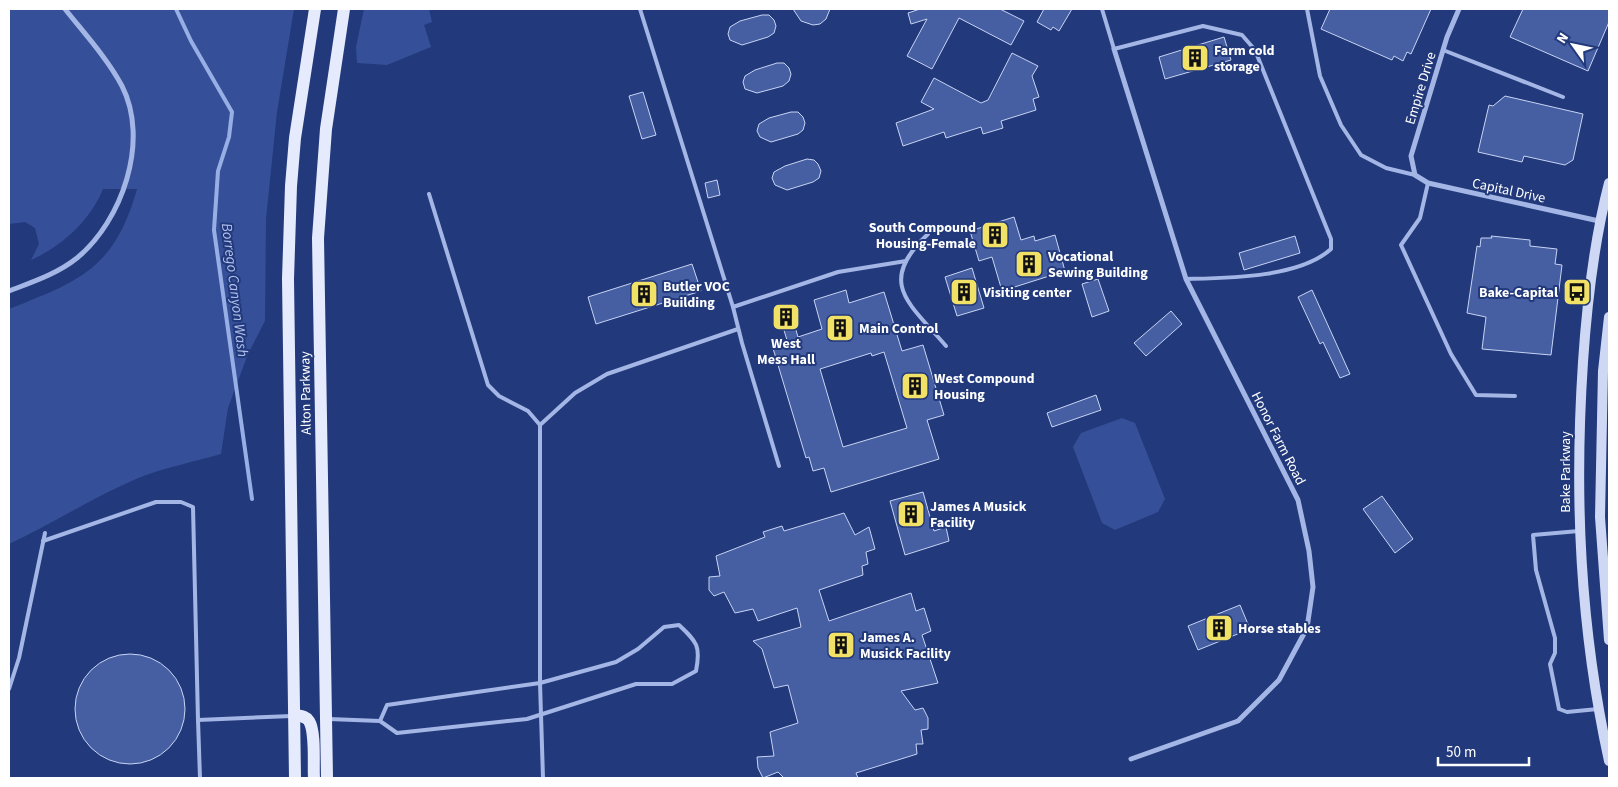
<svg xmlns="http://www.w3.org/2000/svg" width="1618" height="787" font-family="'Source Sans 3',sans-serif">
  <style>
    .green { fill: #355098 }
    .lines { fill: none; stroke-linecap: round; stroke-linejoin: round }
    .stream { stroke: #98afe6; stroke-width: 4 }
    .building { fill: #465fa2; stroke: #c7d4f4; fill-rule: evenodd }
    .lane { stroke: #a4b6e5; stroke-width: 4 }
    .street { stroke: #a4b6e5; stroke-width: 5 }
    .secondary { stroke: #ced8f5; stroke-width: 10 }
    .primary { stroke: #e5eafd; stroke-width: 12 }
    .labels { text-anchor: middle; stroke-width: 4; stroke-linejoin: round; paint-order: stroke }
    .poi-label { font-size: 14px; font-weight: bold; fill: #fff; stroke: #22397b; text-anchor: start }
    .street-label { font-size: 14px; fill: #fff; stroke: #22397b }
    .water-label { font-size: 15px; font-style: italic; fill: #b0c1ed; stroke: #22397b }
  </style>
  <rect width="100%" height="100%" fill="#22397b"/>
  <g class="green">
    <path d="M9,9H294L277,112L266,219L265,321L248,354L228,408L221,454C193,462 163,468 136,479C92,498 52,524 9,544V309C80,281 115,268 137,189H103C90,221 62,246 31,260L39,244L35,228L25,222L9,224Z"/>
    <path d="M364,9H429L432,22L424,25L431,47L387,65L357,63L356,47Z"/>
    <path d="M1122,418L1135,423L1165,499L1158,512L1115,530L1102,523L1073,447L1081,433Z"/>
  </g>
  <g class="lines">
    <path class="stream" d="M176,9L191,41L232,112L229,137L218,171L214,230L252,499"/>
  </g>
  <g class="building">
    <path d="M793,9H830L826,19L820,24L813,25L801,21Z"/>
    <path d="M920,9H1000L1024,21L1011,45L959,18L932,69L907,56L927,19L911,24L908,13Z"/>
    <path d="M1044,9H1072L1059,31L1053,27L1051,30L1037,22Z"/>
    <path d="M1330,9H1431L1411,54L1407,52L1403,61L1394,56L1392,60L1321,29Z"/>
    <path d="M1523,9H1609V22L1588,71L1510,37Z"/>
    <path d="M762,15H769L774,20L776,26L774,33L768,37L742,45L730,40L728,34L730,27L740,21Z"/>
    <path d="M1224,37L1231,60L1165,79L1159,57Z"/>
    <path d="M1012,53L1038,66L1032,76L1039,97L1033,99L1036,110L1001,121L1003,128L983,134L981,127L946,138L944,132L903,146L896,123L934,109L921,102L934,78L981,103L988,100Z"/>
    <path d="M777,63H784L789,68L791,74L789,81L783,86L757,93L745,89L743,82L745,76L755,70Z"/>
    <path d="M643,92L656,135L642,139L629,96Z"/>
    <path d="M1505,96L1583,114L1573,160L1565,165L1524,156L1522,162L1478,152L1489,105L1493,106Z"/>
    <path d="M791,112H798L803,117L805,123L803,130L798,134L771,142L760,137L757,131L759,124L769,118Z"/>
    <path d="M807,159L814,160L818,164L821,171L819,178L813,182L787,190L775,185L772,178L774,172L785,166Z"/>
    <path d="M717,180L720,195L708,198L705,183Z"/>
    <path d="M1014,217L1021,240L1034,236L1035,241L1055,235L1065,271L1002,291L992,257L979,261L970,231Z"/>
    <path d="M1295,236L1300,253L1244,270L1239,253Z"/>
    <path d="M1491,236L1530,240V246L1557,249L1555,264L1562,265L1551,355L1482,349L1486,317L1467,313L1477,246L1480,247L1481,238H1492Z"/>
    <path d="M692,264L701,291L596,324L588,297Z"/>
    <path d="M972,268L984,308L957,316L945,277Z"/>
    <path d="M1098,279L1109,311L1092,317L1082,284Z"/>
    <path d="M846,290L849,303L884,292L902,351L923,345L944,415L927,420L939,459L831,492L824,468L813,471L809,457L806,458L772,345L787,340L779,314L790,310L798,337L822,329L814,300ZM884,352L907,428L843,447L820,369L871,353L872,356Z"/>
    <path d="M1312,290L1350,374L1340,378L1323,342L1320,344L1298,297Z"/>
    <path d="M1171,311L1182,324L1146,356L1134,343Z"/>
    <path d="M1096,395L1101,410L1052,427L1047,413Z"/>
    <path d="M923,492L934,531L946,527L949,541L905,555L890,501Z"/>
    <path d="M1382,496L1413,539L1395,553L1363,509Z"/>
    <path d="M844,513L855,535L869,527L875,549L866,552L868,564L862,566L863,575L819,590L829,621L911,593L916,611L924,608L931,631L922,635L938,683L901,691L915,710L923,708L928,718V729L921,730L923,744H916L917,754L856,773L858,778H784L778,772L763,778L758,768L757,757L774,756L770,732L798,723L788,685L774,688L762,649L753,641L801,627L797,608L758,621L753,609L735,613L724,592L714,596L709,590V577L720,576L716,556L765,537L763,532L782,526L784,531Z"/>
    <path d="M1240,605L1250,629L1198,650L1188,626Z"/>
    <circle cx="130" cy="709" r="55"/>
  </g>
  <g class="lines">
    <g class="lane">
      <path d="M640,9L733,307L838,272L906,261"/>
      <path d="M1102,9L1114,49L1203,26L1242,35L1255,50L1331,239V249C1299,278 1227,278 1186,279"/>
      <path d="M1307,9L1320,76L1341,125L1361,155L1386,168L1415,175"/>
      <path d="M1443,50L1563,97"/>
      <path d="M1428,183L1420,218L1401,245L1451,354L1476,395L1515,396"/>
      <path d="M429,194L488,385L499,396L528,411L540,425"/>
      <path d="M928,234C876,283 909,303 946,346"/>
      <path d="M733,307L742,343L779,466"/>
      <path d="M1579,531L1533,535L1536,570L1555,638V653L1550,664L1559,709L1567,712L1598,709"/>
      <path d="M43,541L156,502H181L193,507L198,720"/>
      <path d="M9,689L19,658L45,533"/>
      <path d="M329,719L380,721L397,733L527,719L636,684H672L696,671C701,646 697,642 679,625L664,627L638,649L616,662L540,683L387,705L380,721"/>
      <path d="M200,778L198,720L292,716"/>
      <path d="M543,778L540,683V425L575,393L607,374L738,329"/>
    </g>
    <g class="street">
      <path d="M1459,9L1447,37L1411,156L1415,175L1428,183L1599,221"/>
      <path d="M1114,49L1186,279L1298,500L1309,551L1313,587L1307,628L1279,680L1238,721L1131,759"/>
      <path d="M9,291C32,282 57,274 77,258C122,221 150,141 122,86C107,58 84,33 65,9"/>
    </g>
    <g class="secondary">
      <path d="M1609,183C1594,241 1587,302 1583,362C1574,498 1580,628 1609,761"/>
      <path d="M1609,317L1603,371L1600,517L1609,640"/>
    </g>
    <g class="primary">
      <path d="M295,715C300,716 306,716 309,721C316,732 313,765 314,778"/>
      <path d="M295,778L288,279L291,186L295,138L315,9"/>
      <path d="M327,778L318,238L326,129L344,9"/>
    </g>
  </g>
  <defs>
    <symbol id="building-square" viewBox="-11 -11 22 22"><rect x="-9" y="-9" width="18" height="18" rx="4" fill="#f1e167" stroke="#22397b"/><path d="M-4-6H4V6H1V3H-1V6H-4ZM-2.5-4.3h1.7v1.8h-1.7ZM.8-4.3h1.7v1.8H.8ZM-2.5-1h1.7V.8h-1.7ZM.8-1h1.7V.8H.8Z" fill="#111"/></symbol>
    <symbol id="bus-square" viewBox="-11 -11 22 22"><rect x="-9" y="-9" width="18" height="18" rx="4" fill="#f1e167" stroke="#22397b"/><path d="M-5-6H5V4H4V6H2V4H-2V6H-4V4H-5ZM-3.5-4V0h7V-4ZM-3.5 1.2v1.5H-2V1.2ZM2 1.2v1.5H3.5V1.2Z" fill="#111"/></symbol>
  </defs>
  <g fill-rule="evenodd">
    <use href="#building-square" x="1179" y="42" width="32" height="32"/>
    <use href="#building-square" x="979" y="219" width="32" height="32"/>
    <use href="#building-square" x="1013" y="248" width="32" height="32"/>
    <use href="#building-square" x="948" y="276" width="32" height="32"/>
    <use href="#bus-square" x="1561" y="276" width="32" height="32"/>
    <use href="#building-square" x="628" y="278" width="32" height="32"/>
    <use href="#building-square" x="770" y="301" width="32" height="32"/>
    <use href="#building-square" x="824" y="312" width="32" height="32"/>
    <use href="#building-square" x="899" y="370" width="32" height="32"/>
    <use href="#building-square" x="895" y="498" width="32" height="32"/>
    <use href="#building-square" x="1203" y="612" width="32" height="32"/>
    <use href="#building-square" x="825" y="629" width="32" height="32"/>
  </g>
  <g class="labels">
    <g class="poi-label">
      <text x="1214" y="55">Farm cold<tspan x="1214" dy="16">storage</tspan></text>
      <text x="976" y="232" text-anchor="end">South Compound<tspan x="976" dy="16">Housing-Female</tspan></text>
      <text x="1048" y="261">Vocational<tspan x="1048" dy="16">Sewing Building</tspan></text>
      <text x="663" y="291">Butler VOC<tspan x="663" dy="16">Building</tspan></text>
      <text x="983" y="297">Visiting center</text>
      <text x="1558" y="297" text-anchor="end">Bake-Capital</text>
      <text x="859" y="333">Main Control</text>
      <text x="786" y="348" text-anchor="middle">West<tspan x="786" dy="16">Mess Hall</tspan></text>
      <text x="934" y="383">West Compound<tspan x="934" dy="16">Housing</tspan></text>
      <text x="930" y="511">James A Musick<tspan x="930" dy="16">Facility</tspan></text>
      <text x="1238" y="633">Horse stables</text>
      <text x="860" y="642">James A.<tspan x="860" dy="16">Musick Facility</tspan></text>
    </g>
    <g class="street-label">
      <text transform="translate(1420 88) rotate(-73)" y="5">Empire Drive</text>
      <text transform="translate(1509 190) rotate(12)" y="5">Capital Drive</text>
      <text transform="translate(305 393) rotate(-91)" y="5">Alton Parkway</text>
      <text transform="translate(1279 438) rotate(63)" y="5">Honor Farm Road</text>
      <text transform="translate(1565 472) rotate(-90)" y="5">Bake Parkway</text>
    </g>
    <g class="water-label">
      <text transform="translate(235 290) rotate(83)" y="5">Borrego Canyon Wash</text>
    </g>
  </g>
  <rect width="1618" height="787" fill="none" stroke="#ffffff" stroke-width="20"/>
  <g transform="translate(1573 45) rotate(303)" stroke="#22397b" stroke-width="4" paint-order="stroke">
  <path d="M0-4L9 19L0 12L-9 19Z" fill="#ffffff"/>
  <text y="-8" font-size="14" font-weight="bold" text-anchor="middle" fill="#ffffff">N</text>
  </g>
  <path d="M1438 757v8h91v-8" fill="none" stroke="#ffffff" stroke-width="2.5"/>
  <text x="1446" y="757" font-size="15" fill="#ffffff" stroke="#22397b" stroke-width="4" paint-order="stroke">50 m</text>
</svg>
